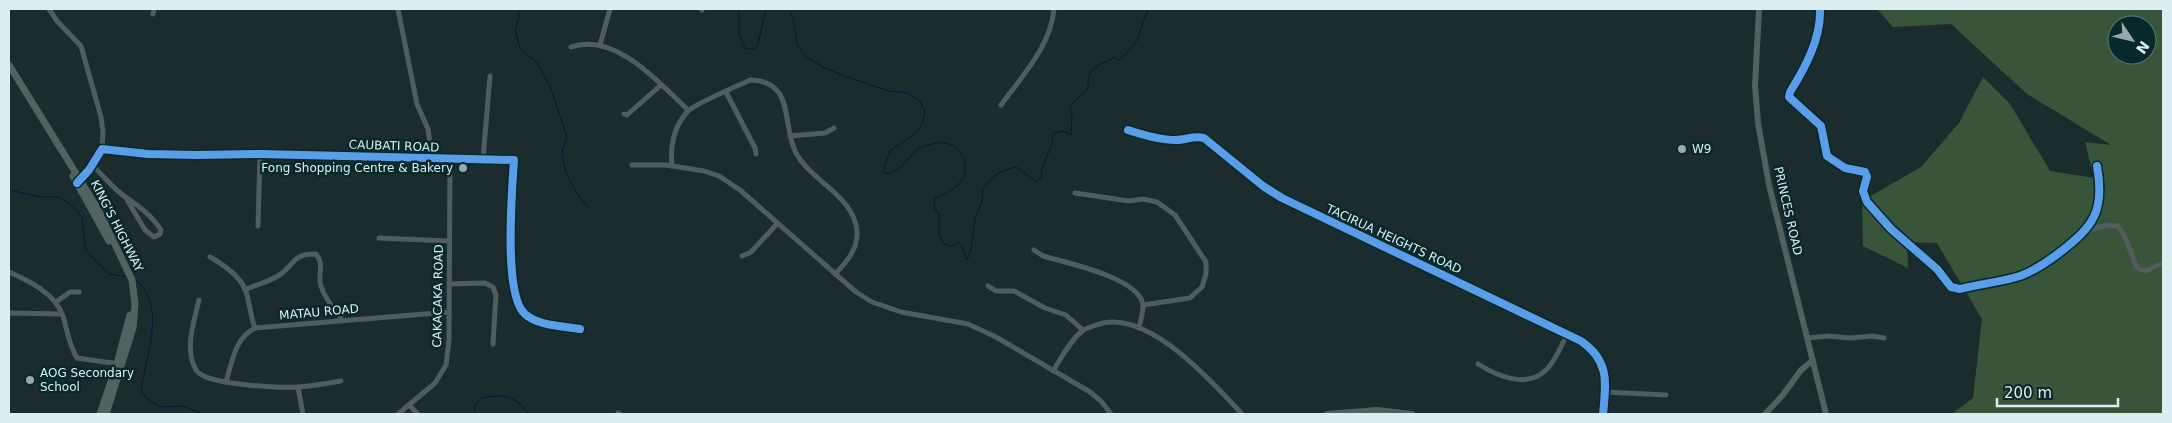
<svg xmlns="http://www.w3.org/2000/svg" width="2172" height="423" font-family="'DejaVu Sans',sans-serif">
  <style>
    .green { fill: #385539; fill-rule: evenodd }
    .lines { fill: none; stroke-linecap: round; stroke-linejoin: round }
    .stream { stroke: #021837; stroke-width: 1 }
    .minor { stroke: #505c5d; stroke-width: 5 }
    .major { stroke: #50615f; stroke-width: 6 }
    .highway { stroke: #506361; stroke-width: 7 }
    .cycleway-casing { stroke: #07292b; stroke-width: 11 }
    .cycleway { stroke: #5a9eea; stroke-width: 8 }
    .poi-dot { fill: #98aaab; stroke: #07292b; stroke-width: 2 }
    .labels { text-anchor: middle; stroke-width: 5; stroke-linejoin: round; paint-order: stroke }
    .street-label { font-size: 12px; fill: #dceeef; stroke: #07292b }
    .poi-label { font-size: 12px; fill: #dceeef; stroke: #07292b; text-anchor: start }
  </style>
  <rect width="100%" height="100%" fill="#1a2c2d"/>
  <path class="green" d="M1877,9H2163V414H1952L1973,398L1982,319L1937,243L1907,242L1908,268L1863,246L1862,201L1921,167L1959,123L1983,77L2010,104L2050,171L2094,178L2085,142L2111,145L2027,94L1951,24L1893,27ZM2117,25H2147V55H2117Z"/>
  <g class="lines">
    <g class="stream">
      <path d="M519,9V18L515,29L520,48L537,63L550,86L567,137L562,152L566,173L576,192L588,207"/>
      <path d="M739,9V32L745,49H755L758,44L766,9"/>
      <path d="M789,9L794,23L797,45L806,57L823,67L839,74L889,91L908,93L920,101L925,112L923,123L915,134L890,151L883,172L889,174C893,172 898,169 902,166C912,156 912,149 928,145C933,144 940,142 944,143C960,144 970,164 963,178C958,188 945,194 935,199L934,208L939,214V235L944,244L952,246L958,243L962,247L967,260C973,247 972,235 975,220C978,208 985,201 982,189C992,176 1001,170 1016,167L1037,182L1041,177C1041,161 1054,149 1053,133L1063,131L1071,135L1072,115L1070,108C1075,97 1081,98 1086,91C1090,85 1087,81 1089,75C1092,66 1107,62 1115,57L1119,60C1126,54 1136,45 1139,35C1142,26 1144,18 1148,9"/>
      <path d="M9,190L41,197H59L71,205L82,217L86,251L109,274L127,277"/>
      <path d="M135,279C169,306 144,358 141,393L150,401L160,407L183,406L203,414"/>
      <path d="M474,414L475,406L481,398C502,394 517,395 528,414"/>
    </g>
    <g class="minor">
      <path d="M49,9L57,21L81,46L101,117L103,132L102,149"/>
      <path d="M398,9L417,104L428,129L432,158"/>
      <path d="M701,9L702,10"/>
      <path d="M1820,9C1821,39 1805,68 1790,92L1789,97L1821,126L1827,156L1845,168L1865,172L1867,177L1863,191L1867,202L1891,229L1937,269L1951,287L1960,289C1979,284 2001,282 2020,276C2034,271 2047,262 2059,253C2094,226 2105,211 2097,166"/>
      <path d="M153,14L154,9"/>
      <path d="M600,45L610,9"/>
      <path d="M571,47C616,32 659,83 688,110"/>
      <path d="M726,92L755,148L756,154"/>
      <path d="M1001,105C1022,76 1051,46 1054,9"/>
      <path d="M624,114L627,115L661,85"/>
      <path d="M1128,130C1143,135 1160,140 1176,140C1186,140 1194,135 1204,138L1263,186L1282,198L1581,341C1610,361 1606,383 1603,414"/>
      <path d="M790,136L825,133L834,128"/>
      <path d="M483,159L490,76"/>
      <path d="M92,165C103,175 114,190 127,198C140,207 152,216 161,230L160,234L154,237L145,230L126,198"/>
      <path d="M632,165H666L704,171L719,176L740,190L856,292L872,302L901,312L968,324L996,337L1090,392L1101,401L1111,414"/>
      <path d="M672,166C670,147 674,127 687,112C694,104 738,86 750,80C796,81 781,124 796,153C811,181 854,196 857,231C858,249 847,262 835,274"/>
      <path d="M79,181L89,170L102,149L148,154L197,155L260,154L514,160C512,190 503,295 525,314C538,326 563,326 580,329"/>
      <path d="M1075,193L1129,201L1143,199L1157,202L1175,215L1206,262V274L1202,287L1190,298L1143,305"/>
      <path d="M258,226L260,154"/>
      <path d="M2086,231L2106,225L2118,226L2125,237L2137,268L2145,271L2163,263"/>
      <path d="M379,238L449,241"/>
      <path d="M1034,250L1043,256C1067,263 1137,277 1143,304C1144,311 1140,321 1139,328"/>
      <path d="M742,256L751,252L777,224"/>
      <path d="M210,257C224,265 239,275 245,289C250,301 250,316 255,328"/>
      <path d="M9,272C29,281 55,293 63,316C67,330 69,345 77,358L119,364"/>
      <path d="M449,284L485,283L493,287L496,295L493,344"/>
      <path d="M988,286L996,291H1014L1045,308L1066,315L1083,330"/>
      <path d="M245,290C255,285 268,282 278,276C296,265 290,254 316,254C324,264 319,270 320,281C322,296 334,308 342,320"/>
      <path d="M199,300C194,322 184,349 196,370C204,385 281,388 299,387C313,386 327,383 341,381"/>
      <path d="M56,302L70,292H79"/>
      <path d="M9,313L62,314"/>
      <path d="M1808,338L1828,336L1851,338L1872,336L1884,338"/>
      <path d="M1478,364C1497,376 1527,389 1546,370C1556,361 1561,345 1568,333"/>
      <path d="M1053,371C1062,357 1069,342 1082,331C1086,328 1091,327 1096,325C1146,306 1212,382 1242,414"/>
      <path d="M226,382C232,362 235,338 255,328L449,312"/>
      <path d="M298,387L303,414"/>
      <path d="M1605,392L1666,395"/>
      <path d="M410,406L418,414"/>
      <path d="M618,413L620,414"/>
      <path d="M398,414L435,383L446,365L449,340L450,158"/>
    </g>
    <g class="major">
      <path d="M1759,9L1755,86L1758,123L1769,185L1826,414"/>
      <path d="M1327,414L1377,410L1412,414"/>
      <path d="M1765,414L1782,396L1801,370L1813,360"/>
    </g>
    <g class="highway">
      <path d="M9,65L98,209L132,280L135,304L133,328L106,414"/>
      <path d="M73,176L109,241"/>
      <path d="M100,414L117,364L130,315"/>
    </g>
    <defs>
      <g id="cycleway">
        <path d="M1820,9C1821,39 1805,68 1790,92L1789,97L1821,126L1827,156L1845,168L1865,172L1867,177L1863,191L1867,202L1891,229L1937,269L1951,287L1960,289C1979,284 2001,282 2020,276C2034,271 2047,262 2059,253C2094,226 2105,211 2097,166"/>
        <path d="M1128,130C1143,135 1160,140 1176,140C1186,140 1194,135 1204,138L1263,186L1282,198L1581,341C1610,361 1606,383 1603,414"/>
        <path d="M77,183L89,170L102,149L148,154L197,155L260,154L514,160C512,190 503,295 525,314C538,326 563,326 580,329"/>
      </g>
    </defs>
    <use href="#cycleway" class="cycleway-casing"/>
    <use href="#cycleway" class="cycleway"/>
  </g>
  <g class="poi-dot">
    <circle cx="1682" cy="149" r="5"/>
    <circle cx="463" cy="168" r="5"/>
    <circle cx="30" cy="380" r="5"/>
  </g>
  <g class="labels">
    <g class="street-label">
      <text transform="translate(394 146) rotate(2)" y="4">CAUBATI ROAD</text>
      <text transform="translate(1788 211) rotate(77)" y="4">PRINCES ROAD</text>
      <text transform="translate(117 226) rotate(63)" y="4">KING'S HIGHWAY</text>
      <text transform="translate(1394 239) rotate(25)" y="4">TACIRUA HEIGHTS ROAD</text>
      <text transform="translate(438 296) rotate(-89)" y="4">CAKACAKA ROAD</text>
      <text transform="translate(319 312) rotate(-5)" y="4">MATAU ROAD</text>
    </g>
    <g class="poi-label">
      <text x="1692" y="153">W9</text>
      <text x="453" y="172" text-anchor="end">Fong Shopping Centre &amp; Bakery</text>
      <text x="40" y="377">AOG Secondary<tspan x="40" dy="14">School</tspan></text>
    </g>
  </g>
  <rect width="2172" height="423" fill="none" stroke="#dceeef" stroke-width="20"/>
  <g transform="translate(2132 40) rotate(125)"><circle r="24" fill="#07292b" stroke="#5c7879"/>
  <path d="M0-4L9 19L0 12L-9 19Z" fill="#98aaab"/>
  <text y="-8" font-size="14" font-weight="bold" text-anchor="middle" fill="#dceeef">N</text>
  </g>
  <path d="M1997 398v8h121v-8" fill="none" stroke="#dceeef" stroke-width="2.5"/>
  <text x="2004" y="398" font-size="15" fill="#dceeef" stroke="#07292b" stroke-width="4" paint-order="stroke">200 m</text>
</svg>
